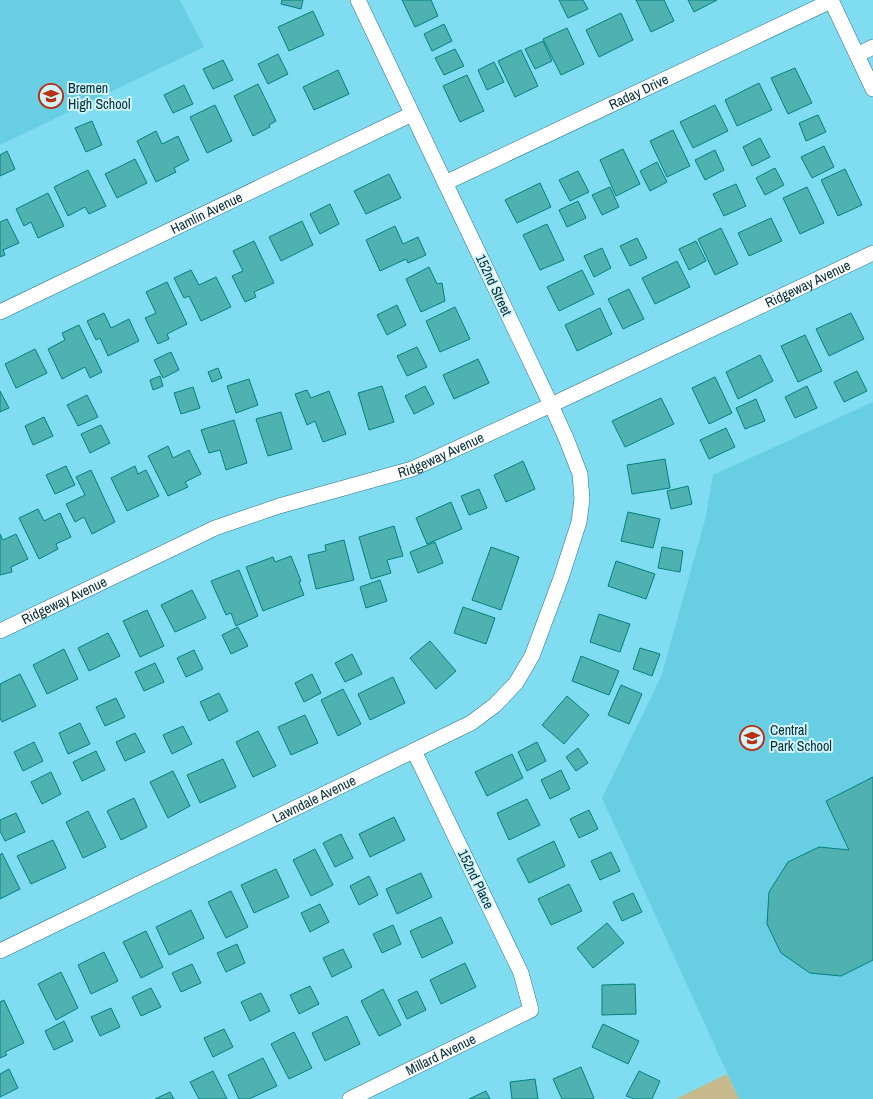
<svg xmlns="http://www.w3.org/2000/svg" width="873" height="1099" font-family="'Archivo Narrow',sans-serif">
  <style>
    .built { fill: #68cee4 }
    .green { fill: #c7b98b }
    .building { fill: #4fb2b0; stroke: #03807e }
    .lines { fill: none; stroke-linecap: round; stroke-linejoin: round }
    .minor-casing { stroke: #2c7483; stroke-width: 16 }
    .minor { stroke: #fff; stroke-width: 15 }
    .labels { text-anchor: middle; stroke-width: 4; stroke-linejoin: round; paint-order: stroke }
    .poi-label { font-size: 14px; fill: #032e36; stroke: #d1f3fb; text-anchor: start }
    .street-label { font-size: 14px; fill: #032e36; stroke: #d1f3fb }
  </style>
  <rect width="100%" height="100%" fill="#80dcf0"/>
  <g class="built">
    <path d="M0,0H180L204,47L0,145Z"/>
    <path d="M873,402V1099H739L602,798L661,677L705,520L713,475Z"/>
  </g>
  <path class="green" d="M727,1074L739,1099H676Z"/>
  <g class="building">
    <path d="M282,0H303L301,9L281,4Z"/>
    <path d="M402,0H431L438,16L415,27Z"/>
    <path d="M559,0H583L588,9L568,18Z"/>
    <path d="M636,0H664L674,21L651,32Z"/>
    <path d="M688,0H717L694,12Z"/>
    <path d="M313,11L324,35L289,51L278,27Z"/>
    <path d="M621,13L633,40L599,57L586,30Z"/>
    <path d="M444,24L452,41L432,51L424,34Z"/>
    <path d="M567,28L584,64L561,75L543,39Z"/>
    <path d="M543,41L552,61L535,69L525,49Z"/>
    <path d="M455,49L464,66L444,75L435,58Z"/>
    <path d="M521,50L538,86L515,97L498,61Z"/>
    <path d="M278,54L288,74L268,84L258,64Z"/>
    <path d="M223,60L233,80L213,89L203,69Z"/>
    <path d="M494,62L504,82L487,90L478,70Z"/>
    <path d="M795,68L812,103L788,114L771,78Z"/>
    <path d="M338,70L349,94L314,110L303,87Z"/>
    <path d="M467,75L484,111L460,122L443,86Z"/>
    <path d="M759,83L772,110L737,126L725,100Z"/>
    <path d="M258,84L276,121L269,125L270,127L253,136L234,96Z"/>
    <path d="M184,85L193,104L173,113L164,95Z"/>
    <path d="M215,105L232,141L207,153L190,117Z"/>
    <path d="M715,105L728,131L693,148L680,122Z"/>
    <path d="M818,115L826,132L806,141L799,123Z"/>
    <path d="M92,121L102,145L86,152L75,128Z"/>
    <path d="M673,130L690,166L667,177L650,141Z"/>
    <path d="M156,131L162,144L178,136L189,160L174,168L176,172L156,182L137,141Z"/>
    <path d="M760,138L770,157L752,166L743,147Z"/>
    <path d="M824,146L834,167L812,178L801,157Z"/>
    <path d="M623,149L640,184L616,196L600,160Z"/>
    <path d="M715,150L724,170L705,180L695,160Z"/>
    <path d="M7,151L15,169L0,176V155Z"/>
    <path d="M135,159L147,183L117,198L105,174Z"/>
    <path d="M657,162L667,182L650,191L640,171Z"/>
    <path d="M775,168L784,185L765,195L756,178Z"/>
    <path d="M845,169L862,205L838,216L821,180Z"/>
    <path d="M88,170L106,206L89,214L85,207L68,216L54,187Z"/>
    <path d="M578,171L589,192L570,201L559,180Z"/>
    <path d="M389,174L401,198L366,214L354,191Z"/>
    <path d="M540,183L551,207L517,223L505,200Z"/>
    <path d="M736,184L746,206L724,216L713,194Z"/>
    <path d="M610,187L619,207L602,215L592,195Z"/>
    <path d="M807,187L824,223L800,234L783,198Z"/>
    <path d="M48,193L64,226L38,238L31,222L24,226L16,209Z"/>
    <path d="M578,201L586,218L567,227L559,210Z"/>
    <path d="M330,204L339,224L320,234L310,214Z"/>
    <path d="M771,218L782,241L749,256L738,233Z"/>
    <path d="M7,219L19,243L3,250L5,255L0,257V222Z"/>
    <path d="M302,221L313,245L281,261L269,237Z"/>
    <path d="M547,224L564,260L540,270L523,235Z"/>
    <path d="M395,226L403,244L418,237L426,255L408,263L406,259L380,271L366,240Z"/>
    <path d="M721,228L738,264L715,275L698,239Z"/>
    <path d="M637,238L647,258L630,266L620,246Z"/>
    <path d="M254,241L274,283L254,292L256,297L245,302L232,276L243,271L233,251Z"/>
    <path d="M696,241L706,261L689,270L679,249Z"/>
    <path d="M602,248L611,268L594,277L584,256Z"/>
    <path d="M677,261L690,287L655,304L642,278Z"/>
    <path d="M429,267L437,284L442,283L445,301L421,312L406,279Z"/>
    <path d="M191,270L199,285L216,277L231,307L201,321L189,296L184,298L174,278Z"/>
    <path d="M582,270L594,294L559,311L547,287Z"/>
    <path d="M167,282L187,324L167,334L169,339L158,344L145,318L156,313L146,292Z"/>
    <path d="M629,289L644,319L623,329L608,299Z"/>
    <path d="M397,305L406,325L387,335L377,315Z"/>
    <path d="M455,307L470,339L440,352L426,321Z"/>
    <path d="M600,308L612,334L577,351L565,325Z"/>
    <path d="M104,313L111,328L129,319L139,341L108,356L100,338L96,340L87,321Z"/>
    <path d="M851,313L864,339L829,356L816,329Z"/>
    <path d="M79,325L102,372L90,378L85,367L62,379L48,349L65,340L62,333Z"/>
    <path d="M805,335L822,371L798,382L781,346Z"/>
    <path d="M417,347L427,367L407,376L397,356Z"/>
    <path d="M35,349L47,373L16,388L5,364Z"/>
    <path d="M171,352L179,370L163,378L154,360Z"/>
    <path d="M760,355L773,381L738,399L726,372Z"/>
    <path d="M478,359L489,383L454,399L443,375Z"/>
    <path d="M218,368L222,378L212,382L208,372Z"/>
    <path d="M857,371L867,391L844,402L834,382Z"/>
    <path d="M160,376L163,386L153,390L150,380Z"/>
    <path d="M715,377L732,413L709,424L692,388Z"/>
    <path d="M249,379L258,405L236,413L227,386Z"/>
    <path d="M382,386L394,422L369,430L358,393Z"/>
    <path d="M425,386L434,404L414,414L405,396Z"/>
    <path d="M807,386L817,408L795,418L785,397Z"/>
    <path d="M193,387L200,408L181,414L174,393Z"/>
    <path d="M307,390L311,398L329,391L346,434L323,442L315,421L307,425L295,394Z"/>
    <path d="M0,391L9,408L0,412Z"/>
    <path d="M87,395L98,417L78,426L67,405Z"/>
    <path d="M661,398L674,424L625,447L612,421Z"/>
    <path d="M756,399L765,421L745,429L736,408Z"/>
    <path d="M281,412L292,449L268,456L256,419Z"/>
    <path d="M44,417L53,436L33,445L25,426Z"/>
    <path d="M234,420L247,463L226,470L220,450L209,453L201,430Z"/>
    <path d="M101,425L110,443L90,453L81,434Z"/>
    <path d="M726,428L735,447L709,459L700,440Z"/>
    <path d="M168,446L173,458L189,450L201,474L185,482L188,487L168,496L148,456Z"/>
    <path d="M665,459L670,488L632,494L627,465Z"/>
    <path d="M523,461L535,489L506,502L494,475Z"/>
    <path d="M66,466L75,485L55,494L46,475Z"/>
    <path d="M135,466L138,474L146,470L159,496L127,511L111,478Z"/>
    <path d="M91,470L115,522L92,534L84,517L75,522L66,504L85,495L76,477Z"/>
    <path d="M688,486L692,504L671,509L667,491Z"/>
    <path d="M479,489L487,508L469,515L461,496Z"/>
    <path d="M451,502L462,529L427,544L416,518Z"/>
    <path d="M38,509L44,521L60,513L71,537L56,544L58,549L39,559L19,518Z"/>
    <path d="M628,512L660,519L653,548L621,541Z"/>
    <path d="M394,526L403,556L387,560L391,573L371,579L359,537Z"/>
    <path d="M0,534L3,540L16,534L28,559L11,567L12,572L0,575Z"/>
    <path d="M344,540L354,580L316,589L308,555L326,551L325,545Z"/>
    <path d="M435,542L443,563L418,573L410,552Z"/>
    <path d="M491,547L519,557L501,610L472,600Z"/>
    <path d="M662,547L683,551L680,572L658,568Z"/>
    <path d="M291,556L301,581L299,582L304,595L263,611L246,567L273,557L275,562Z"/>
    <path d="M616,561L655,574L646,599L608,586Z"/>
    <path d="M239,570L258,616L236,626L231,613L226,615L211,581Z"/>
    <path d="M380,580L387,601L366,608L360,587Z"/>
    <path d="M192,590L206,618L175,632L161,605Z"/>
    <path d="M463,607L495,618L486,644L454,633Z"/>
    <path d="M147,610L164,646L140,657L123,621Z"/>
    <path d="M599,614L630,624L620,652L590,642Z"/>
    <path d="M238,627L248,646L231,654L222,635Z"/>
    <path d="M108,633L120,656L89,671L78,648Z"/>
    <path d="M430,641L456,671L436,689L410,658Z"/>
    <path d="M640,648L660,654L652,676L633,669Z"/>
    <path d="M64,649L78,679L47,694L33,665Z"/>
    <path d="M194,650L203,669L186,677L177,658Z"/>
    <path d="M352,654L362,674L345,682L335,663Z"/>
    <path d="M581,656L619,671L609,695L572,681Z"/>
    <path d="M155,663L164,682L144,691L135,672Z"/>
    <path d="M20,674L36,706L2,722L0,718V684Z"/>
    <path d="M312,674L321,693L304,702L295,683Z"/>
    <path d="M393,677L405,703L370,720L358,694Z"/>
    <path d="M621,685L642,694L629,724L608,715Z"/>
    <path d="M343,689L361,724L338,736L321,700Z"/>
    <path d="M219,693L228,711L209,721L200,702Z"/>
    <path d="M567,696L589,715L564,744L542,725Z"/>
    <path d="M116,698L125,717L105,726L96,707Z"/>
    <path d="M305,715L318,743L291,755L278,727Z"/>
    <path d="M80,723L90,744L68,754L59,733Z"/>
    <path d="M183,726L192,744L172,754L163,735Z"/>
    <path d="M258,731L276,766L253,777L236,742Z"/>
    <path d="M135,733L145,752L125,761L116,742Z"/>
    <path d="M34,742L43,761L23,771L14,752Z"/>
    <path d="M537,742L546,761L527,771L518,752Z"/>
    <path d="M578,748L588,763L576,771L566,757Z"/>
    <path d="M96,751L105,770L82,781L73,762Z"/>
    <path d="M512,754L523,778L487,796L475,772Z"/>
    <path d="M223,759L236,787L200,803L187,775Z"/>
    <path d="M561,770L570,789L550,799L541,780Z"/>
    <path d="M173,771L190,806L168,818L150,782Z"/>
    <path d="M51,772L61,794L42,804L31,782Z"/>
    <path d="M873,777V960L841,976L810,973L781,953L767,924L769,892L788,862L819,847L849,850L826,801Z"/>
    <path d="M134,798L147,827L121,840L107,811Z"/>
    <path d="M527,799L540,825L509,840L497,813Z"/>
    <path d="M589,810L598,829L579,838L570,819Z"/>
    <path d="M88,811L106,847L83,858L66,822Z"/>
    <path d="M16,813L25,832L5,841L0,831V820Z"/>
    <path d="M394,817L405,840L370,857L359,834Z"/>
    <path d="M341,834L353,858L335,867L323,843Z"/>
    <path d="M53,840L66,868L31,884L17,856Z"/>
    <path d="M554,841L565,866L529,883L517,859Z"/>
    <path d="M315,849L333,885L311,896L293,860Z"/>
    <path d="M611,852L620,871L600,880L591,861Z"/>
    <path d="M2,853L20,889L0,899V855Z"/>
    <path d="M276,869L289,897L254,913L241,885Z"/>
    <path d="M421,873L432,897L397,914L386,889Z"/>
    <path d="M369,876L378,895L359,905L350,886Z"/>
    <path d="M569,884L582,911L551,925L538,899Z"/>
    <path d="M231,891L248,927L226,938L208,902Z"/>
    <path d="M633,893L642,912L622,921L613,902Z"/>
    <path d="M320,904L329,922L310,932L301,913Z"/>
    <path d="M191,910L204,938L169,955L156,927Z"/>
    <path d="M441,917L453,943L422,958L410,931Z"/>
    <path d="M607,923L624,943L593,968L577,948Z"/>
    <path d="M393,925L401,944L382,953L373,934Z"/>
    <path d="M146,931L163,967L141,978L123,942Z"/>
    <path d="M237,944L245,963L226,972L217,953Z"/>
    <path d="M343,949L352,967L332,977L323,958Z"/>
    <path d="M104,952L118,981L91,994L78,965Z"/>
    <path d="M465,963L476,987L441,1004L430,980Z"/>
    <path d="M192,964L201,983L181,992L172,973Z"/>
    <path d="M61,972L78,1008L56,1020L38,984Z"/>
    <path d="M635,984L636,1014L602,1015V985Z"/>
    <path d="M310,986L319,1004L299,1014L290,995Z"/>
    <path d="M151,988L161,1007L141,1016L132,997Z"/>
    <path d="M383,989L401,1025L379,1036L361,1001Z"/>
    <path d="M417,991L426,1010L407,1019L398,1000Z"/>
    <path d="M261,993L270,1011L250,1021L241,1002Z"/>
    <path d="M4,1000L24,1043L5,1052L7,1055L0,1058V1002Z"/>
    <path d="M111,1008L120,1027L100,1036L91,1017Z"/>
    <path d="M347,1016L360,1044L325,1061L312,1033Z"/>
    <path d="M64,1021L73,1041L54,1050L45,1031Z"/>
    <path d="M603,1024L639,1041L628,1064L592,1047Z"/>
    <path d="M224,1029L233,1047L213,1057L204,1038Z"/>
    <path d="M294,1032L312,1068L289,1079L271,1044Z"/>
    <path d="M263,1058L277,1086L249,1099H239L228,1075Z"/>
    <path d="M581,1067L594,1098L591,1099H562L553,1079Z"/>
    <path d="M9,1069L18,1088L0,1097V1074Z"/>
    <path d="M213,1071L227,1099H199L190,1082Z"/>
    <path d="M639,1071L660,1081L652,1099H634L626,1096Z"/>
    <path d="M535,1079L538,1099H512L510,1082Z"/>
    <path d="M486,1091L490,1099H469Z"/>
    <path d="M170,1092L174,1099H155Z"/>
  </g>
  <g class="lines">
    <defs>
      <g id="minor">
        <path d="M831,0L873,89"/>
        <path d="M857,55L873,47"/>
        <path id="s1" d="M445,183L831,1"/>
        <path id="s2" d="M0,312L412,114"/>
        <path id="s3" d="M0,631L186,542L215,528L279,506L412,469L551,405L873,253"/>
        <path id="s4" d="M0,951L471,723L495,705L516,683L532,656L561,578L579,522L582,499L580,474L566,438L551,405L358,0"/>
        <path id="s5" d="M350,1099L531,1010L521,973L414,751"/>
      </g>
    </defs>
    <use href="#minor" class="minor-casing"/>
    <use href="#minor" class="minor"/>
  </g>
  <defs>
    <symbol id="school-ring" viewBox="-11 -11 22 22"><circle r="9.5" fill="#d1f3fb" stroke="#ba2f0f" stroke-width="1.5"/><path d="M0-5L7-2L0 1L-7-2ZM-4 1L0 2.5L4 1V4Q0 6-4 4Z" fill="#ba2f0f"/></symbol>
  </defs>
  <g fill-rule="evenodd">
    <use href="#school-ring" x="37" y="82" width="28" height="28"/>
    <use href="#school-ring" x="738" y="724" width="28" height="28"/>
  </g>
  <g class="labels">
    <g class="poi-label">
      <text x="68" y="93">Bremen<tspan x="68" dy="16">High School</tspan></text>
      <text x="770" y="735">Central<tspan x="770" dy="16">Park School</tspan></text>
    </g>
    <g class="street-label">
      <text dy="5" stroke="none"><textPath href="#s1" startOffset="214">Raday Drive</textPath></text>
      <text dy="5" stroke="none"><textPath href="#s2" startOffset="229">Hamlin Avenue</textPath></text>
      <text dy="5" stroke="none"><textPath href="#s3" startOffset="881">Ridgeway Avenue</textPath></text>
      <text transform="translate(494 285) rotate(65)" y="5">152nd Street</text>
      <text dy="5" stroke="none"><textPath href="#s3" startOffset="476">Ridgeway Avenue</textPath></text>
      <text dy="5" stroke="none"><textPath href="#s3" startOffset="71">Ridgeway Avenue</textPath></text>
      <text dy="5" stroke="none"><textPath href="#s4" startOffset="349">Lawndale Avenue</textPath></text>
      <text transform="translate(476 879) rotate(64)" y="5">152nd Place</text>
      <text dy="5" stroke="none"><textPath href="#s5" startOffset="101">Millard Avenue</textPath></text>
    </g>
  </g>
</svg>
